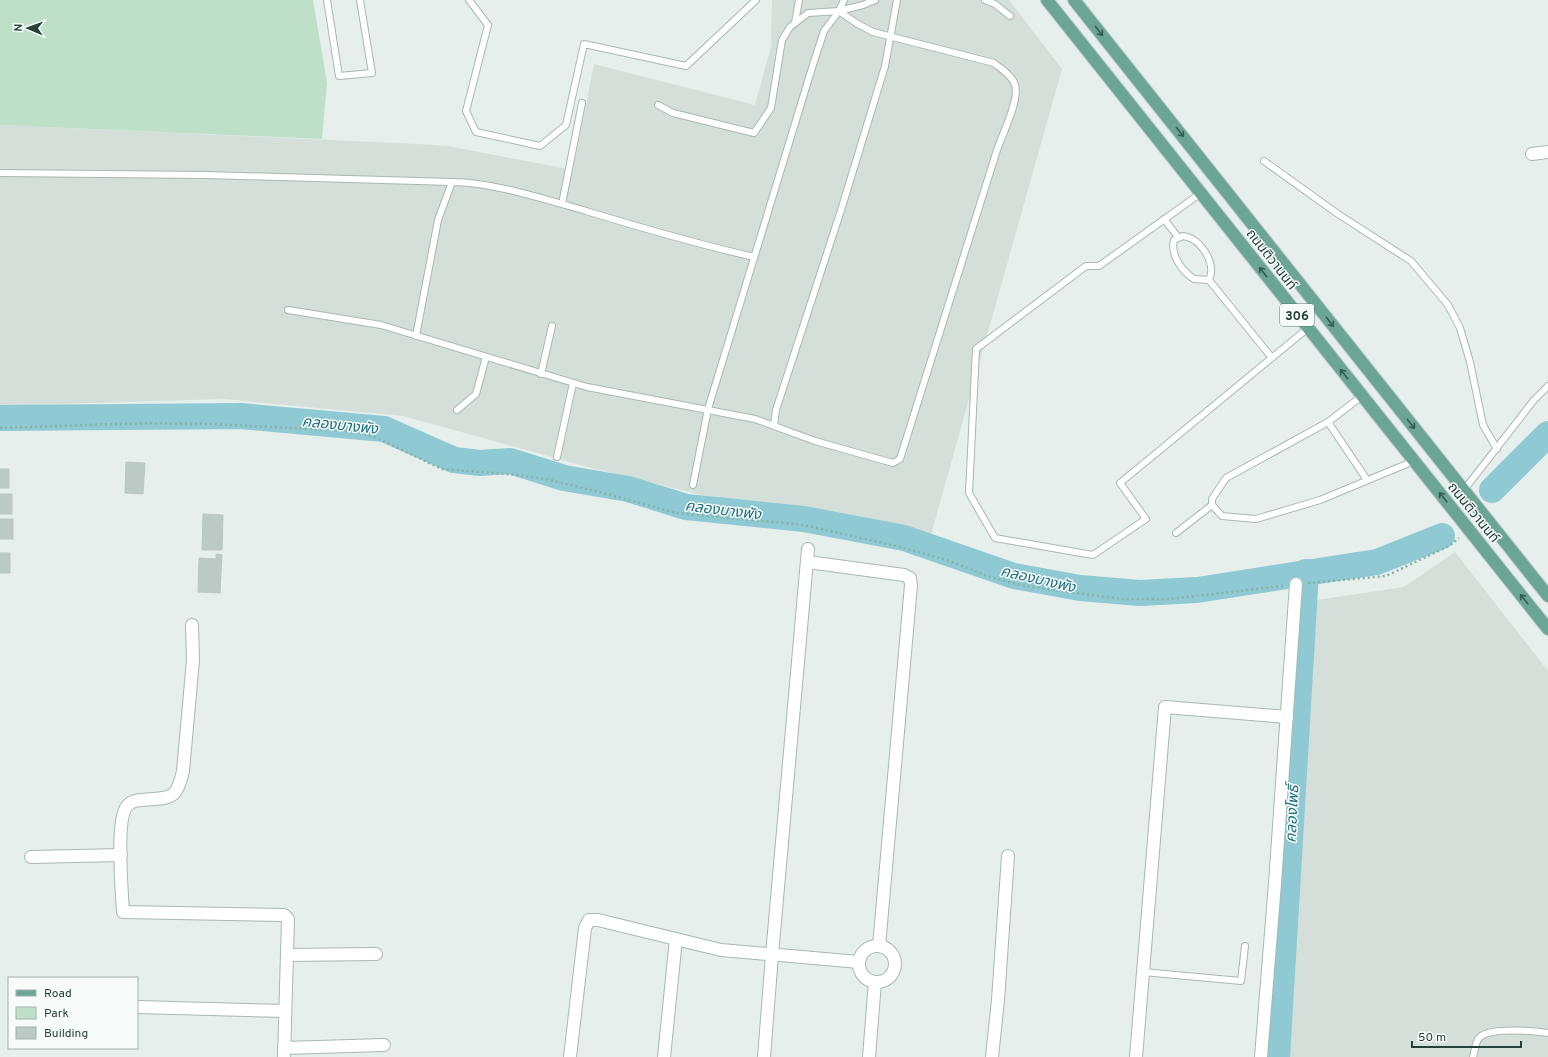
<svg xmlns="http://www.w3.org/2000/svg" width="1548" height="1057" font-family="Overpass,'Noto Sans Thai',sans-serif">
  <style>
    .built { fill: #d4dfda }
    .green { fill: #bfe0c8 }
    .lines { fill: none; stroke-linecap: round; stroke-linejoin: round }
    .river { stroke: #8ec9d4; stroke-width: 26 }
    .building { fill: #bbcac4; stroke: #b8c9c2 }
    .service-casing { stroke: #a8b8b2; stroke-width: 8 }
    .minor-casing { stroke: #a8b8b2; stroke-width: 14 }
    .primary-casing { stroke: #c2cac8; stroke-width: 14 }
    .path { stroke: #86b3a5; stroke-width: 2.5; stroke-dasharray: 2 3; stroke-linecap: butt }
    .service { stroke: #fff; stroke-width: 6 }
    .minor { stroke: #fff; stroke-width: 12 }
    .primary { stroke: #6aa596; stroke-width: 12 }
    .oneway { stroke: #365b51 }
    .labels { text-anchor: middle; stroke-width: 3; stroke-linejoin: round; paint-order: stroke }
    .shield { fill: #f7fbf9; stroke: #637a73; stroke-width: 1 }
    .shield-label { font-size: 13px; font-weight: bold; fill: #24423a }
    .street-label { font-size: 14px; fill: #24423a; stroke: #f7fbf9 }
    .water-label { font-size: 15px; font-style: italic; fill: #1c6f80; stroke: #f7fbf9 }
  </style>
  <rect width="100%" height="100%" fill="#e6efeb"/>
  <g class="built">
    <path d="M772,0H1009L1062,69L930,538L730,502L580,465L403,416L223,399L0,406V125L418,144L448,146L573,170L594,64L755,105L771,46Z"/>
    <path d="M1455,552L1548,671V1057H1281L1316,600L1404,587Z"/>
  </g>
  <path class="green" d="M0,0H313L327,83L322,139L0,125Z"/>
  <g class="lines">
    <g class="river">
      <path d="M0,418L241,416L384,429L454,460L480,463L510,461L564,478L628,489L686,507L804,519L904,538L1014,576L1080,588L1140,593L1197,590L1377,562L1442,536"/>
      <path d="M1492,490L1548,434"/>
      <path d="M1277,1057L1306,572"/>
    </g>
  </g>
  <g class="building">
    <path d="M126,462L145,463L143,494L125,493Z"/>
    <rect x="0" y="469" width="9" height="19"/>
    <rect x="0" y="494" width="12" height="20"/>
    <path d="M203,514L223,515L222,550H202Z"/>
    <rect x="0" y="519" width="13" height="20"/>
    <rect x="0" y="553" width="10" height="20"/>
    <path d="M216,554L222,555L220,593L198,592L199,558L216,559Z"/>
  </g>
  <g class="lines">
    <defs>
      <g id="service">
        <path d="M327,0L339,76L372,73L360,0"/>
        <path d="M469,0L488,25L466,111L476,132L540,146L566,125L584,44L686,66L756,0"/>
        <path d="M985,0L995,4L1010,16"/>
        <path d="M795,23L799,0"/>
        <path d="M658,105L673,113L754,133L771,108L782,40L790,27L808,13L839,11L863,5L875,0"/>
        <path d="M1264,161L1338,214L1411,261L1448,305L1460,328L1470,362L1483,425L1497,449"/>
        <path d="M0,173L207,175L452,182"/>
        <path d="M1201,193L1099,266H1086L976,349L969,493L995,538L1093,555L1146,519L1120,483L1308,328"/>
        <path d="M562,204L582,103"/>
        <path d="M1164,219L1178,237"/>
        <path d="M1183,236C1201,238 1217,264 1209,280L1194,279C1182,271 1170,255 1174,240Z"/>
        <path d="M1209,280L1272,358"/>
        <path d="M288,310L381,325L587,387L755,419L815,441L893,463L900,459L997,150C1002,135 1020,99 1015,85C1012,75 1001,69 994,63L873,32L856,23L839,11"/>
        <path d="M416,336L438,220L452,182C493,182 547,200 586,211C642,228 697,244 754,257"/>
        <path d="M541,374L552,326"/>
        <path d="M1362,396L1328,422L1226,478L1212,499V505L1222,516L1256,519L1320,500L1414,461"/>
        <path d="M457,410L476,394L486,357"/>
        <path d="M1328,422L1367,480"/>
        <path d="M774,425L776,410L842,207L885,66L897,0"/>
        <path d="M557,457L573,383"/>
        <path d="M693,485L708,409L811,71L824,31L839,11L844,0"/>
        <path d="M1464,490L1534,400L1548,386"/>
        <path d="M1176,533L1212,505"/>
        <path d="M1143,972L1241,981L1245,946"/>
        <path d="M1473,1057C1475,1051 1475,1041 1480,1037C1491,1027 1534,1031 1548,1033"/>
      </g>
      <g id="minor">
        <path d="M1532,154L1548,152"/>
        <path d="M808,562L904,575L910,578L911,585L879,946"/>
        <path d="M192,625L193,660L183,771C176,802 170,797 142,800C137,800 132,801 128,805C115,816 122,892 123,912L284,915L288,919L284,1057"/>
        <path d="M31,857L121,855"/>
        <circle cx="877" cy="964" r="18"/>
        <path d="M287,955L376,954"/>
        <path d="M137,1007L285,1011"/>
        <path d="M284,1048L384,1045"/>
        <path d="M570,1057L585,928L589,920H598L721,950L859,962"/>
        <path d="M664,1057L676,939"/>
        <path d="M764,1057L772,955L808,549"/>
        <path d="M869,1057L875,982"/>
        <path d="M992,1057L998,1000L1008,856"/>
        <path d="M1136,1057L1165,707L1287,717"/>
        <path d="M1261,1057L1275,883L1296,584"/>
      </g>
      <g id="primary">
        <path d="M1047,0L1548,629"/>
        <path d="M1074,0L1548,596"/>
      </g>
    </defs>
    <use href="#service" class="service-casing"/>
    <use href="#minor" class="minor-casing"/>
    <use href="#primary" class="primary-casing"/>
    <g class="path">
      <path d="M0,428L146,423L211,424L352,431L375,437L442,469L507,474L546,479L603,493L676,513L804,525L896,546L947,560L993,578L1025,586L1122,599H1169L1283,586"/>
      <path d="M1308,583L1386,576L1449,546L1459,538"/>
    </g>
    <use href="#service" class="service"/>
    <use href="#minor" class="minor"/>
    <use href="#primary" class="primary"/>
  </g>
  <defs><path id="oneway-shaft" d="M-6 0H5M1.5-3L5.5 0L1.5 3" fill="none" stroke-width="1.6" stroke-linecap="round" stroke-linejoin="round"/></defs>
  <g class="oneway">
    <use href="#oneway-shaft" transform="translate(1099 31) rotate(52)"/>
    <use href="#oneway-shaft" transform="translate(1180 132) rotate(52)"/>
    <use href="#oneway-shaft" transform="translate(1263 272) rotate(-128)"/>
    <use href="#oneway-shaft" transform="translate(1330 322) rotate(52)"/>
    <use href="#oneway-shaft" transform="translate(1344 374) rotate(-129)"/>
    <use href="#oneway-shaft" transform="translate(1411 424) rotate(52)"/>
    <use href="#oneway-shaft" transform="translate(1443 497) rotate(-129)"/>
    <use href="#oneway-shaft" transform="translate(1524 599) rotate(-129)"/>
  </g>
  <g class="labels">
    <rect class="shield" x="1280" y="304" width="34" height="22" rx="3"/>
    <g class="shield-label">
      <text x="1297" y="320">306</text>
    </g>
    <g class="street-label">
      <text transform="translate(1272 259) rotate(52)" y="5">ถนนติวานนท์</text>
      <text transform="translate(1474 512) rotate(51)" y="5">ถนนติวานนท์</text>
    </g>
    <g class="water-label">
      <text transform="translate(340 425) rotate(6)" y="5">คลองบางพัง</text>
      <text transform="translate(723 510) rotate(7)" y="5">คลองบางพัง</text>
      <text transform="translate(1038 579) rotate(13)" y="5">คลองบางพัง</text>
      <text transform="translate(1292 814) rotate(-87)" y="5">คลองโพธิ์</text>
    </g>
  </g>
  <rect x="8" y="977" width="130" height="72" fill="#f7fbf9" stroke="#a3b1ad"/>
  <rect x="16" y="990" width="20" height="6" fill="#6aa596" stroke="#a3b1ad"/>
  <text x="44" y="997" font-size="12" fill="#24423a">Road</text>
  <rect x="16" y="1007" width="20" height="12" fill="#bfe0c8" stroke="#a3b1ad"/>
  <text x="44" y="1017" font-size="12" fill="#24423a">Park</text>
  <rect x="16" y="1027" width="20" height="12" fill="#bbcac4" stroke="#a3b1ad"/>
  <text x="44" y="1037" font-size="12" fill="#24423a">Building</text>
  <g transform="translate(28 28) rotate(272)" stroke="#f7fbf9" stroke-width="3" paint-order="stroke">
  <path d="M0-3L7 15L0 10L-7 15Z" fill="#24423a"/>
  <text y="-6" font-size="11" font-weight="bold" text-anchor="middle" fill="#24423a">N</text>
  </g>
  <path d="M1412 1041v6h109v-6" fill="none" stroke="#24423a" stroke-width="2"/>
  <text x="1418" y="1041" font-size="12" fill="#24423a" stroke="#f7fbf9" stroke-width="3" paint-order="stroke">50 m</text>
</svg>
